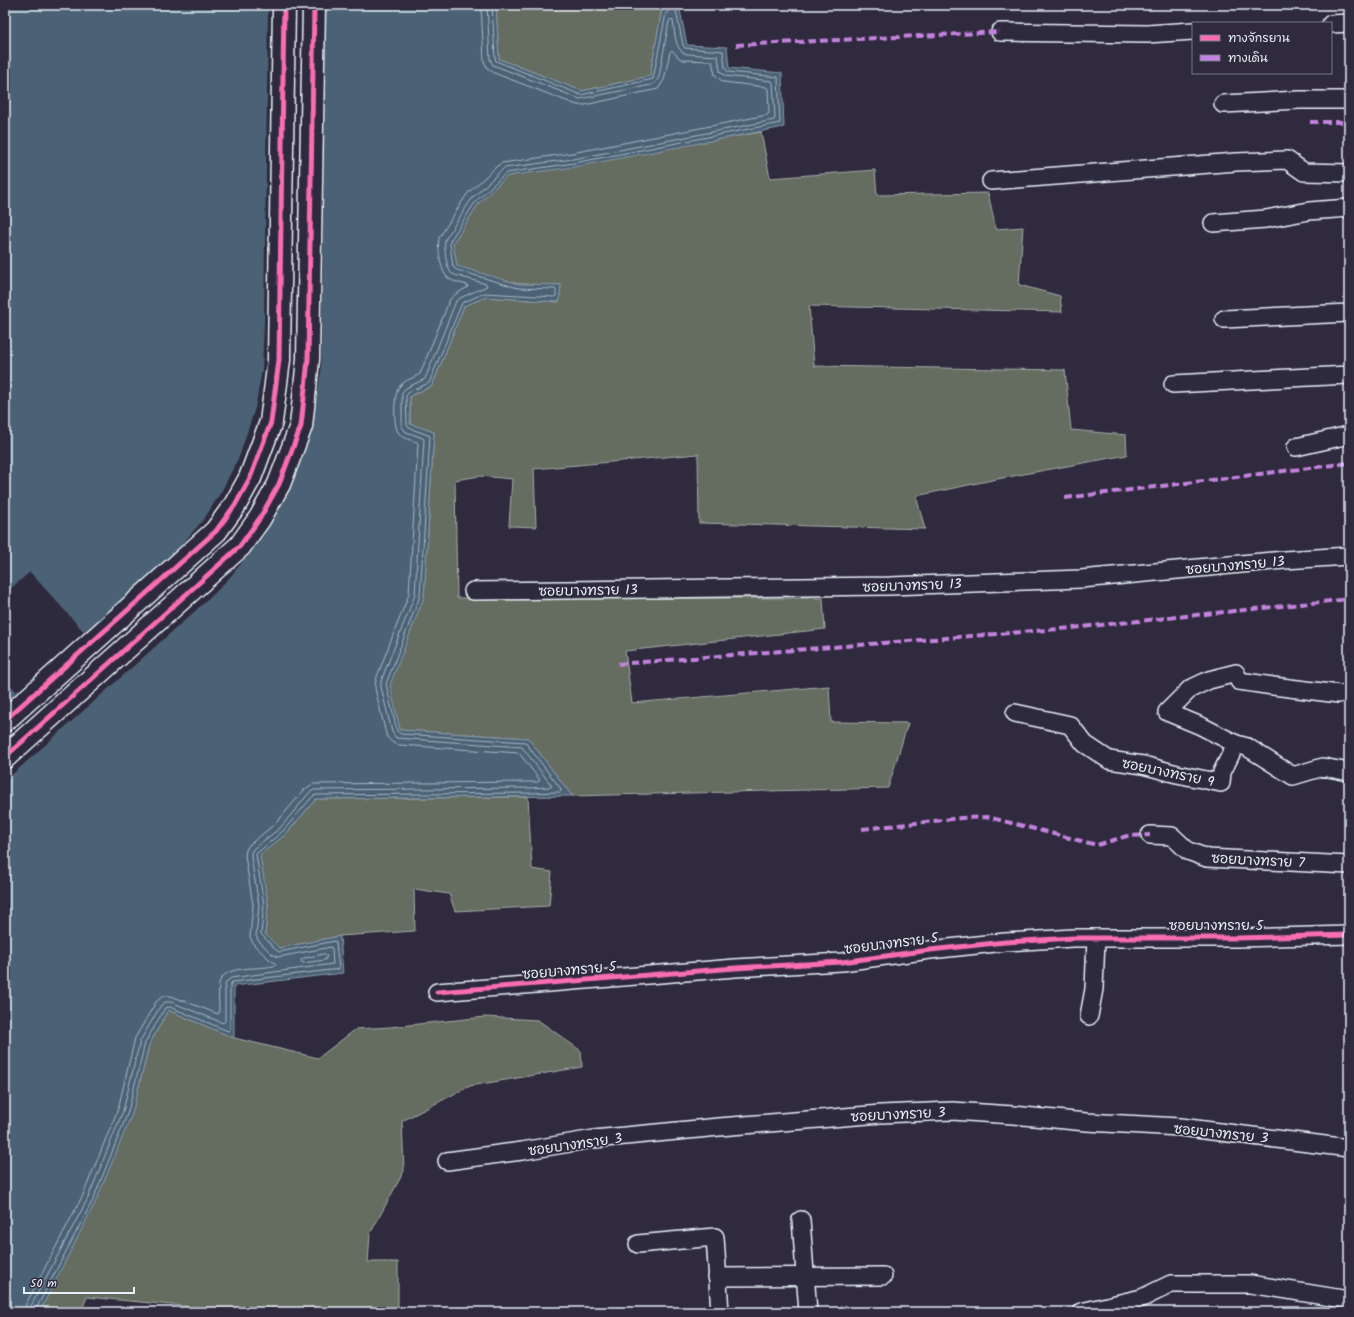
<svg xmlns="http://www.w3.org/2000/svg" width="1354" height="1317" font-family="Kalam,'Playpen Sans Thai',sans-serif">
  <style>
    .green { fill: #656c60; stroke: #a6aeac }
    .water { fill: #4b6276; stroke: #8a9baa }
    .pier { fill: #2f2a3d }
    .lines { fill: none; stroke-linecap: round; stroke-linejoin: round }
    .shore { stroke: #a9b8c4; stroke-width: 1 }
    .minor-casing { stroke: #e8f1f8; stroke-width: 20 }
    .secondary-casing { stroke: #e8f1f8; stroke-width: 25 }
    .minor { stroke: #2f2a3d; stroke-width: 17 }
    .secondary { stroke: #2f2a3d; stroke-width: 22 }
    .quiet { stroke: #c483df; stroke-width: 4; stroke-dasharray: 8 4; stroke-linecap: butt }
    .cycleway-casing { stroke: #2f2a3d; stroke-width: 8 }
    .cycleway { stroke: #f96db3; stroke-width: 5 }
    .labels { text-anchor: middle; stroke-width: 3.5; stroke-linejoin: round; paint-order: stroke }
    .street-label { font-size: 14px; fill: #e8f1f8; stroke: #2f2a3d }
  </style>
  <rect width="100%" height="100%" fill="#2f2a3d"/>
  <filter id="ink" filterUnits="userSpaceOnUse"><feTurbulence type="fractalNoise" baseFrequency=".025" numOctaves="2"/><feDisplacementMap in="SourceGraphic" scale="8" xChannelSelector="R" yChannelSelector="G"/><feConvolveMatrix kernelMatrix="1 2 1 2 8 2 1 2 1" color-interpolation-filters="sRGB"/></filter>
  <g filter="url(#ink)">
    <g class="green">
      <path d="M496,5H672L662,9L650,76L582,91L499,59Z"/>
      <path d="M761,132L770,178L875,170L877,195L988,193L996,229L1023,227L1019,285L1060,296L1062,312L809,306L814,366L1065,370L1071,430L1126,435L1127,455L997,479L916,496L925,529L699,523L698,454L534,469L536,527L509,526L512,479L480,476L455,480L457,598H823L825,629L625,651L632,703L829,686L831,722L908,723L888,788L572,796L528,738L400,730L389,685L424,597L434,432L410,424V396L432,386L464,306L486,297L559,302L561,285L518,284L457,267L453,243L479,203L507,176Z"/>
      <path d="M528,797L532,869L552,872L549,906L455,911L449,894L414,889L415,931L340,936L279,948L265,934L268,905L259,855L286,834L316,799Z"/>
      <path d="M168,1010L234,1038L318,1058L356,1029L390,1027L485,1017L538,1020L581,1051L582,1067L470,1086L402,1121L404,1171L370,1234L368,1262H398V1312H246L87,1297L81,1312H38L41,1309L132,1114L149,1045Z"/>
    </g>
    <path class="water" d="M5,5H496L499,59L582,91L650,76L662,9L672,5H679L687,45L727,47L729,68L782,73L784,127L574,167L507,176L479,203L453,243L457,266L518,284L561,285L559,302L486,297L464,306L432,386L410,396V424L434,432L424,597L390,685L400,730L528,738L572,796L316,799L286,834L260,855L268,905L265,934L279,948L340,936L343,973L234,986V1038L168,1010L149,1045L132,1114L96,1201L41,1309L38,1312H5Z"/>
    <path class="pier" d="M268,5H326L321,371L315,408L304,451L285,496L263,536L231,576L213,595L5,781V703L17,692L5,679V593L30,572L86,634L175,552L204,519L221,492L239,457L255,408L262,370L264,323Z"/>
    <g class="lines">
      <g class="shore">
        <path d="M492,5L495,58L496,61L581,95L653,79L666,13L670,10L673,6L672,5"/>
        <path d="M325,954L327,956L325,960L303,963L301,961L302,959Z"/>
        <path d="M24,1312L26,1304L83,1195L118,1109L135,1038L156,1002L163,996H171L218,1014L219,1012C219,1003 218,993 219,984C223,963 261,971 276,965L275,963L269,959L254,945L250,937L253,905L245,856L246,850L249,845L276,823L305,789L313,784L528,782H538L540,780L519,753L400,745C393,744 388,740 386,734L375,688L376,679L409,594L418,444L417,442C410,440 402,438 398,432C393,425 394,393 399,387C404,380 414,378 420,374L450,299L456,294L468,287L467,285C461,283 453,282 448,278C441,273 437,247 439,238L467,194L497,166L502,163L572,153L767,115L769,113L768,89L766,87L723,82L715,75L712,61L683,60L678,57L672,50L670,52L664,80L658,89L585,105H577L494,73L487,68L484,61L481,5"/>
        <path d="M30,1312L31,1306L88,1198L123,1111L140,1041L161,1005L165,1002H171L223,1023L225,1021V985L227,981L231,978L333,964L332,949L331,947L278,957L272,954L258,940L256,936L259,905L251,857V853L253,849L280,828L309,793L314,790L528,788L550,787L552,786L522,747L396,738L392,732L381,687V681L415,595L424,440L423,438L406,432L402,427V392L406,388L425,379L456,301L460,298L487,286L486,284L455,275C452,274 451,274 450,271C446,266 444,246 445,240L472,198L504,168L573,159L774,120L775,118L773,83L772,81L725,76L720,71L718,56L687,54C674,51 675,31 673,21L671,19L669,21L659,77L656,82L651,85L580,99L493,65L490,59L487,5"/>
        <path d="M35,1312L36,1309L93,1200L128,1112L145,1043L165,1008L170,1007L228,1031L230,1029V986L232,982L339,969L336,943L335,941L279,952L276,950L261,934L264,905L256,854L283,831L313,796L316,795L528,793L560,792L561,791V789L525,742L401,734L397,731L386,684L420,596L430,436L428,435L409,428L407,425L406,396L409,392L429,383L462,303L485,293L554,297L556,296V290L555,289L518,288L457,270L453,267L450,244V241L476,201L506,173L574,163L780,123L778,77L728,72L725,68L723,51L685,48L683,45L675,6L676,5"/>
      </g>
      <defs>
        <g id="minor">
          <path d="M1331,24L1349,23"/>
          <path d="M1000,32L1147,34L1193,31"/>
          <path d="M1223,104L1299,100H1349"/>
          <path d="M991,181L1236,162L1287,160L1304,172L1349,173"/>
          <path d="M1213,223L1266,219L1309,211L1349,208"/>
          <path d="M1224,319L1349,313"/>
          <path d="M1173,384L1349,375"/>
          <path d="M1296,447L1349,435"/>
          <path d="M473,591L890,586L1081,579L1284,560L1349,556"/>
          <path d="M1015,713L1070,725L1085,744L1109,760L1143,765L1177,774L1221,783L1222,772L1236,744L1247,747L1293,776L1323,767L1349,772"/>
          <path d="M1236,744L1201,726L1167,712L1190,689L1209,680L1236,673L1239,681L1273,686L1339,694"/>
          <path d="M1150,835L1172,836L1188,851L1207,858L1349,865"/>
          <path d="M437,992L735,968L842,962L930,950L1005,942L1073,938H1238L1349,935"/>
          <path d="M1089,1016L1094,989L1096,938"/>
          <path d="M447,1161L522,1151L594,1139L719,1127L881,1114L952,1111L1013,1115L1086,1122L1180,1127L1349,1148"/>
          <path d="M801,1220L808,1312"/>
          <path d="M638,1244L715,1237L720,1312"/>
          <path d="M717,1277L883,1276"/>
          <path d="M1081,1312L1142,1298L1171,1284H1250L1349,1300"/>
        </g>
        <g id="secondary">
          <path d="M5,720L216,531L235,505L250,478L271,422L279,360L284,5"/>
          <path d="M5,757L240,546L260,518L279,484L301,426L308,359L314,5"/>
        </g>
      </defs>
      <use href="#minor" class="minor-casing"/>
      <use href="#secondary" class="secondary-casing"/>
      <use href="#minor" class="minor"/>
      <use href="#secondary" class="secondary"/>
      <g class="quiet">
        <path d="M736,45L1000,32"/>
        <path d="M1310,122H1349"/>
        <path d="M1065,498L1349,463"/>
        <path d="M618,664L1072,628L1349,599"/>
        <path d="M862,829L961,818L988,817L1097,845L1127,836L1150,835"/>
      </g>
      <defs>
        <g id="cycleway">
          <path d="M5,720L216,531L235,505L250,478L271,422L279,360L284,5"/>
          <path d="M5,757L240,546L260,518L279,484L301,426L308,359L314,5"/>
          <path d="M437,992L735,968L842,962L930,950L1005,942L1073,938H1238L1349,935"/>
        </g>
      </defs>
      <use href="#cycleway" class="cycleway-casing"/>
      <use href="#cycleway" class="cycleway"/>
    </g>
  </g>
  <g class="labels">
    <g class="street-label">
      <text transform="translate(1235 565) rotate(-5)" y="5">ซอยบางทราย 13</text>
      <text transform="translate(912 585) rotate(-2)" y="5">ซอยบางทราย 13</text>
      <text transform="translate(588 590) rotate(-1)" y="5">ซอยบางทราย 13</text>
      <text transform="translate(1168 772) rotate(12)" y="5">ซอยบางทราย 9</text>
      <text transform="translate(1258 860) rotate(3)" y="5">ซอยบางทราย 7</text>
      <text x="1216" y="930">ซอยบางทราย 5</text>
      <text transform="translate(891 943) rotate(-7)" y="5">ซอยบางทราย 5</text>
      <text transform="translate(569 970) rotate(-5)" y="5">ซอยบางทราย 5</text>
      <text transform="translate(898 1114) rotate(-3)" y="5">ซอยบางทราย 3</text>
      <text transform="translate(1221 1133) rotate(6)" y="5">ซอยบางทราย 3</text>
      <text transform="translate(575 1144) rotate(-8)" y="5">ซอยบางทราย 3</text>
    </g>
  </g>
  <rect width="1354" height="1317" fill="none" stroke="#2f2a3d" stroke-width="20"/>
  <rect x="10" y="10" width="1334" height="1297" fill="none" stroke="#e8f1f8" stroke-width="1.5" filter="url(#ink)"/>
  <rect x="1192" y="22" width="140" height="52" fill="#2f2a3d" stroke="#797a88"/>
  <rect x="1200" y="35" width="20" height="6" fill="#f96db3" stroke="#797a88"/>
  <text x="1228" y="42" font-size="12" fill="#e8f1f8">ทางจักรยาน</text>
  <rect x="1200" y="55" width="20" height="6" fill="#c483df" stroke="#797a88"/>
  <text x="1228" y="62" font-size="12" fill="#e8f1f8">ทางเดิน</text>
  <path d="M24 1287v6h110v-6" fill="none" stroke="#e8f1f8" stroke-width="2"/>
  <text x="30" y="1287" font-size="12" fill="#e8f1f8" stroke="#2f2a3d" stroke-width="3" paint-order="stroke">50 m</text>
</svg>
